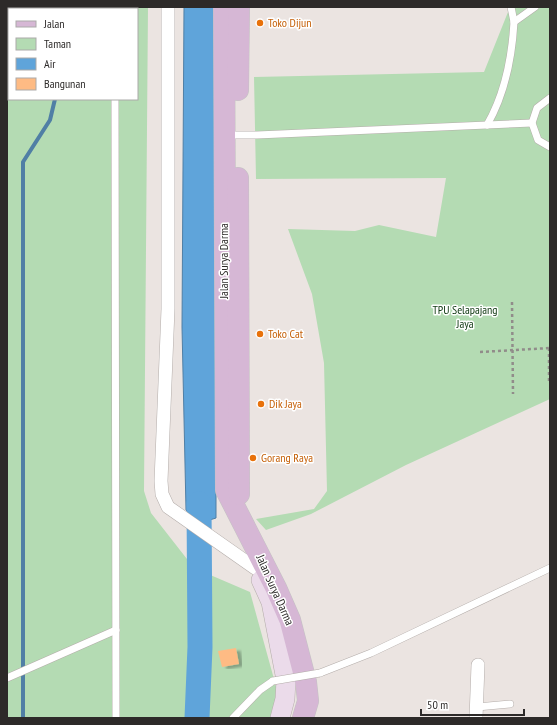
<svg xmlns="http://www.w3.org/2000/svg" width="557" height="725" font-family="'PT Sans Narrow',sans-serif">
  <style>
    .green { fill: #b4dbb3; fill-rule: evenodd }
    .water { fill: #5fa4da; stroke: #507fa5 }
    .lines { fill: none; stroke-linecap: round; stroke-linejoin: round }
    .stream { stroke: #507fa5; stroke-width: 4 }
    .river { stroke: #5fa4da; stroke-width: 25 }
    .building { fill: #febb84; filter: url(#shadow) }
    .lane-casing { stroke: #b4adaa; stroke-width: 8 }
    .street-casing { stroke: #b4adaa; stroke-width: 14 }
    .secondary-casing { stroke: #b4adaa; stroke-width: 20 }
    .primary-casing { stroke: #c4c3c3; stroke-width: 22 }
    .path { stroke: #918c8a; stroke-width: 2.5; stroke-dasharray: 3 3; stroke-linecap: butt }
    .lane { stroke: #fff; stroke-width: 7 }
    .street { stroke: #fff; stroke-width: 13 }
    .secondary { stroke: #ebdbea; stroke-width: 19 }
    .primary { stroke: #d6b7d5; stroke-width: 21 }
    .lane-bridge-casing { stroke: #b4adaa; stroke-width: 8; stroke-linecap: butt }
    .lane-bridge { stroke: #fff; stroke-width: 7 }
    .food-dot { fill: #e8710a; stroke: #fff; stroke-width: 1.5 }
    .labels { text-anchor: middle; stroke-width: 3; stroke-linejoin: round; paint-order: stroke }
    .food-label { font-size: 12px; fill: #c56008; stroke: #fff; text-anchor: start }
    .street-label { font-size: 12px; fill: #2d2a29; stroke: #fff }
    .park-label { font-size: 12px; fill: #0c360e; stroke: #fff }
  </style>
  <defs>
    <filter id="shadow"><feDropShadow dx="4.5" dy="2.5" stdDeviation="1" flood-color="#0004"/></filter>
  </defs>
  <rect width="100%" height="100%" fill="#ebe4e1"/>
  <g class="green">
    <path d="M7,7H148L144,491L151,513L194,568L250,592L277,690L275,718H7ZM9,9H137V99H9Z"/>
    <path d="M510,7H550V399L406,465L311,514L266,530L256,519L314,509L327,491L324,363L312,294L288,229L355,231L379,225L436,237L446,178L256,179L254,77L484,72Z"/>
  </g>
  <path class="water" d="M184,7H216V518L200,523L186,510L182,327Z"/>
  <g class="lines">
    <g class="stream">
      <path d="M70,7V9"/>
      <path d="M23,718V162L50,120L55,99"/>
    </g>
    <path class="river" d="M197,718L200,647L199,504"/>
  </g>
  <path class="building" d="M236,648L239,664L222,667L218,651Z"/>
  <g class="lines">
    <defs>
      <g id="lane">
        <path d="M114,7V9"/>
        <path d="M511,7L514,22"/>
        <path d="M550,98L537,108L532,123L538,140L550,147"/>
        <path d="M115,99L116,718"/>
        <path d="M487,125C505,94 512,57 514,22L535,7"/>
        <path d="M227,135H257L532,123"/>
        <path d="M320,673L371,653L550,568"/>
        <path d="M7,678L116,630"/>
        <path d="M477,707L510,704"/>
        <path d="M233,718L260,690L273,681"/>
      </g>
      <g id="street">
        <path d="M168,7V309L161,481L162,494L168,507L255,568"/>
        <path d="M476,718L478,665"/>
      </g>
      <path id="secondary" d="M261,580L271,602L286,680L285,699L280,718"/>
      <g id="primary">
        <path d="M224,7L226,490L276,588L290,620L306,682L308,701L303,718"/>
        <path d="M238,90L239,7"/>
        <path d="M238,178L239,494"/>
      </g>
    </defs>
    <use href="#lane" class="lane-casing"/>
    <use href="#street" class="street-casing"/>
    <use href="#secondary" class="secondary-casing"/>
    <use href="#primary" class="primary-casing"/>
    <g class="path">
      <path d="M512,302L513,394"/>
      <path d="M549,348V382"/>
      <path d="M480,352L550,348"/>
    </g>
    <use href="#lane" class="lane"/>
    <use href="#street" class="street"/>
    <use href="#secondary" class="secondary"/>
    <use href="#primary" class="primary"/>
    <defs>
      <path id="lane-bridge" d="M273,681L320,673"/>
    </defs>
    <use href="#lane-bridge" class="lane-bridge-casing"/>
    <use href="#lane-bridge" class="lane-bridge"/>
  </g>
  <g class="food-dot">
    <circle cx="260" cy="23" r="4"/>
    <circle cx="260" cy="334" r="4"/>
    <circle cx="261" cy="404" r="4"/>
    <circle cx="253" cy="458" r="4"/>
  </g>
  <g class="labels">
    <g class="food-label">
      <text x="268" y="27">Toko Dijun</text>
      <text x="268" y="338">Toko Cat</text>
      <text x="269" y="408">Dik Jaya</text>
      <text x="261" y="462">Gorang Raya</text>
    </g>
    <g class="street-label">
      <text transform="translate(224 261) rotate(-90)" y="4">Jalan Surya Darma</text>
      <text transform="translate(275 590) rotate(66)" y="4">Jalan Surya Darma</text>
    </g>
    <g class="park-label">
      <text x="465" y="314">TPU Selapajang<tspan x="465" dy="14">Jaya</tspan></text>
    </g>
  </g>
  <rect width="557" height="725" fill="none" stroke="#2d2a29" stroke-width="16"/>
  <rect x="8" y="8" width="130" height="92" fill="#ffffff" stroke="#abaaa9"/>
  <rect x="16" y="21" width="20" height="6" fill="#d6b7d5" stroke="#abaaa9"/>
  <text x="44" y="28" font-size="12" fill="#2d2a29">Jalan</text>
  <rect x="16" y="38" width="20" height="12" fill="#b4dbb3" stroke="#abaaa9"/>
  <text x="44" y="48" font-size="12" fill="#2d2a29">Taman</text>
  <rect x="16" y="58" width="20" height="12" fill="#5fa4da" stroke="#abaaa9"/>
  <text x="44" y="68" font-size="12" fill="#2d2a29">Air</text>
  <rect x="16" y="78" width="20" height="12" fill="#febb84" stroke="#abaaa9"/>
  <text x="44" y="88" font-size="12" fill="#2d2a29">Bangunan</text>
  <path d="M421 709v6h103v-6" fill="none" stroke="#2d2a29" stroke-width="2"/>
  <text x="427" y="709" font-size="12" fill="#2d2a29" stroke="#ffffff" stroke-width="3" paint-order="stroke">50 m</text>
</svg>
